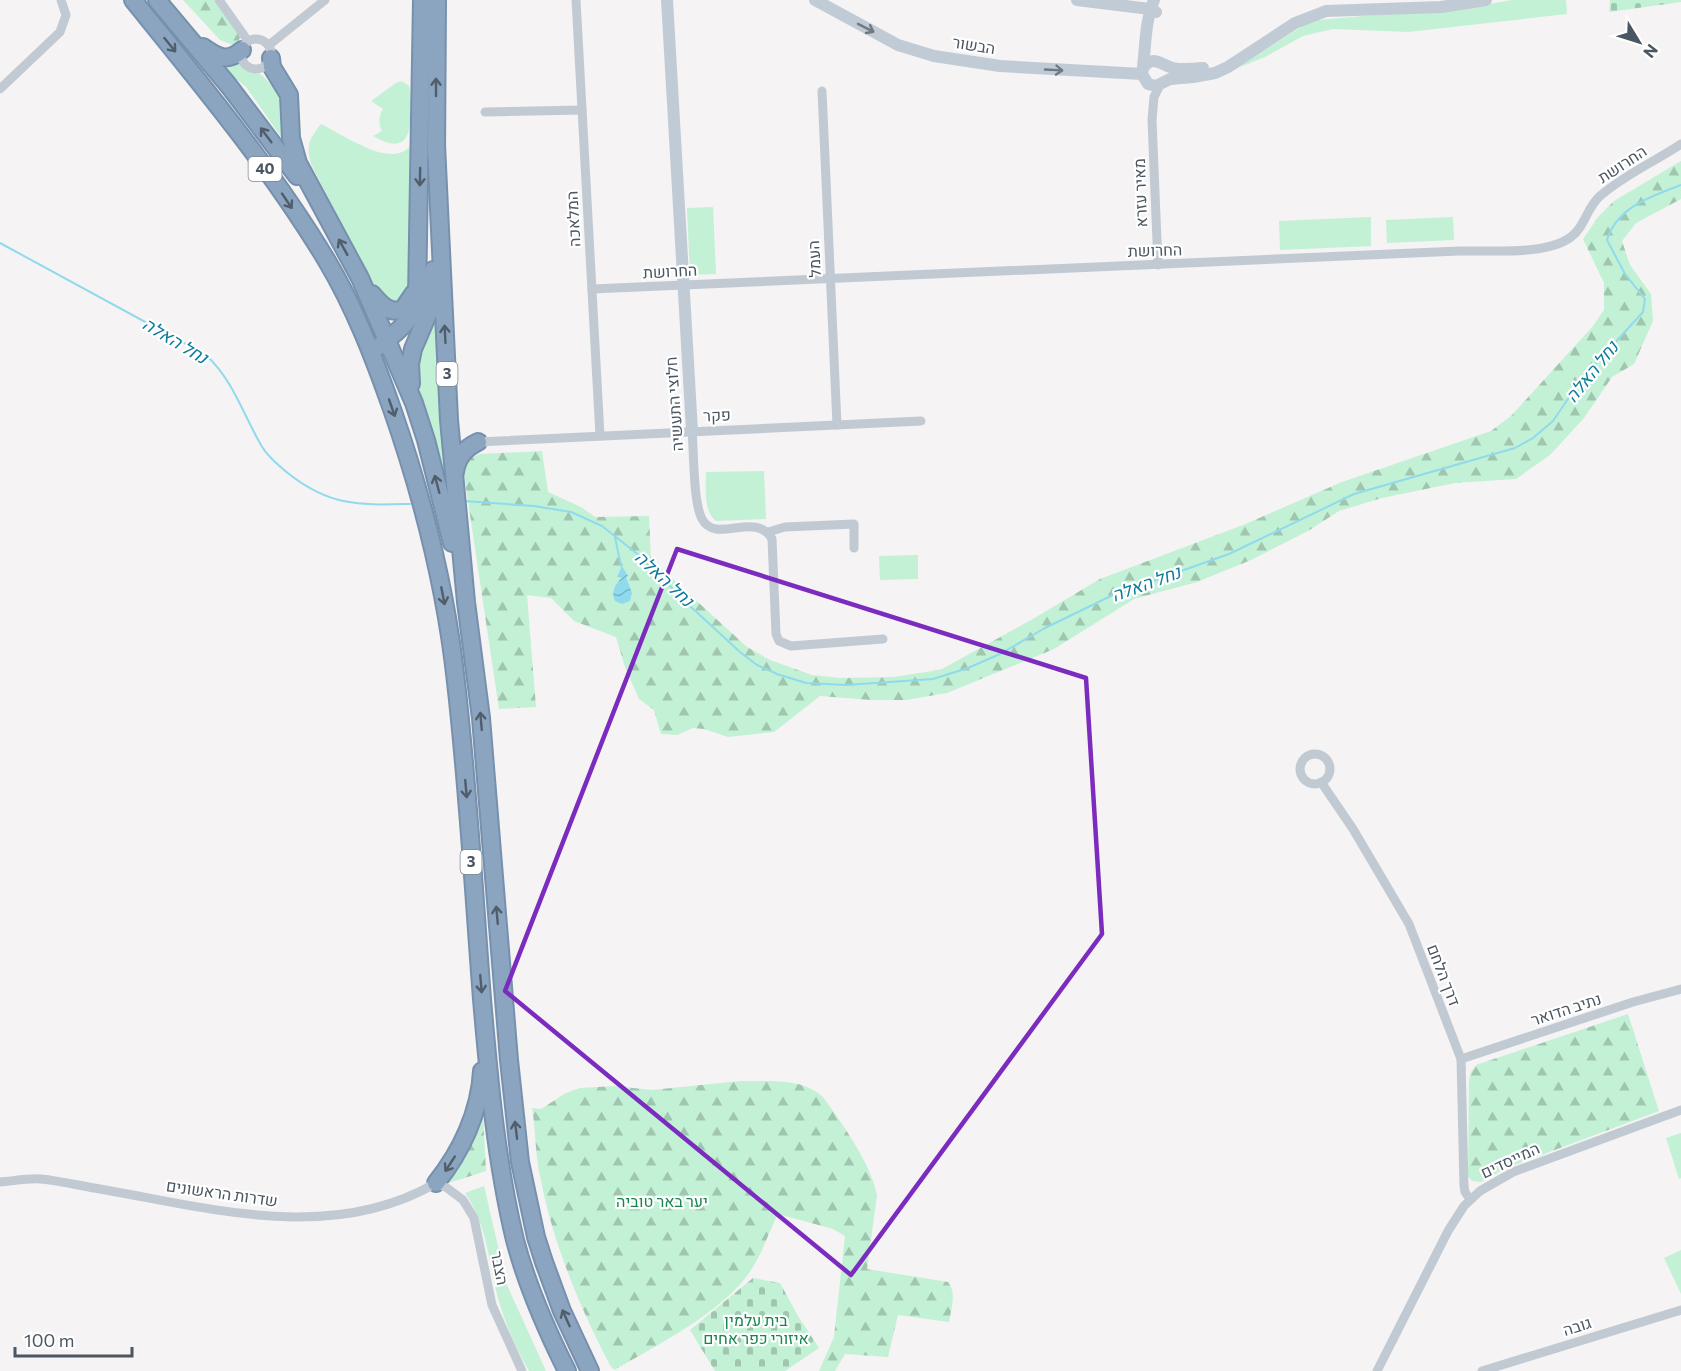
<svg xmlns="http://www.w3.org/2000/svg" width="1681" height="1371" font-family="Commissioner,Heebo,sans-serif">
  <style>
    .green { fill: #c3f1d5 }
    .forest { fill: url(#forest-firs) }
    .cemetery { fill: url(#cemetery-stones) }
    .water { fill: url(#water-waves) }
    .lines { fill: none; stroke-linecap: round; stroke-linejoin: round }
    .stream { stroke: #90daee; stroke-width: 2 }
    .highway-casing { stroke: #7690ad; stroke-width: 20 }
    .street { stroke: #c1cad2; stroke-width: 9 }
    .secondary { stroke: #c1cbd6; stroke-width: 12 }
    .highway { stroke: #8ba5c1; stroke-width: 16 }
    .oneway { stroke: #6e7984 }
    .oneway2 { stroke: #505e6b }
    .marked { fill: none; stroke: #7b2cbf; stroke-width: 4.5; stroke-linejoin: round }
    .labels { text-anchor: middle; stroke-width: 4.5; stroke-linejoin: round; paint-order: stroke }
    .shield { fill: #fff; stroke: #808990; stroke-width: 1.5 }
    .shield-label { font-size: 15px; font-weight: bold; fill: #4a5661 }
    .street-label { font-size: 16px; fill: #4a5661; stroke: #fff }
    .park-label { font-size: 16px; fill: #17864f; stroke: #fff }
    .water-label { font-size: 18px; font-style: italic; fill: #0c7c9b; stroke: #fff }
  </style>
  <defs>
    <pattern id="forest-firs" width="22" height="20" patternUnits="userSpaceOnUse" patternTransform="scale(1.5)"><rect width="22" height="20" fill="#c3f1d5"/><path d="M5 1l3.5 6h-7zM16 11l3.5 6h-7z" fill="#a0c6b0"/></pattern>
    <pattern id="cemetery-stones" width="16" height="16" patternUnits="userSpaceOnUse" patternTransform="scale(1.5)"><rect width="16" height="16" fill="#c3f1d5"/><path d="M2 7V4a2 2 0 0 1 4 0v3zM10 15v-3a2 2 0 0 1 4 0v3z" fill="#a0c6b0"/></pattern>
    <pattern id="water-waves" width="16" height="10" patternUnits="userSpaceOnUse" patternTransform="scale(1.5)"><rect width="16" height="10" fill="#90daee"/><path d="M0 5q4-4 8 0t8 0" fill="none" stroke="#78b4c4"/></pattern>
  </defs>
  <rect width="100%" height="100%" fill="#f5f3f3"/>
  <g class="green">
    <path d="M1512,0H1566L1567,14L1408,32L1333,29L1303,36L1265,57L1235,69L1304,25L1318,20L1479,6Z"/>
    <path d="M237,60L263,76L286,101L288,147L247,88L216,61Z"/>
    <path d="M402,81L409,86L410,91C411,119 416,161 373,136L382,131C378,124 379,115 383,109L371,101L396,83Z"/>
    <path d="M321,124C340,133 381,162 402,152C406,151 410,146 414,143L410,282L408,289L396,305L379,294L372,285L312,166C305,147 309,139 321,124Z"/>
    <path d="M713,207L716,274L690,275L687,208Z"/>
    <path d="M1371,217V246L1280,250L1279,221Z"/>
    <path d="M1453,217L1454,240L1387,243L1386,220Z"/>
    <path d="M439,271L449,516L414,379Z"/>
    <path d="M764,471L766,519L716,521C703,511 706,488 706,472Z"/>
    <path d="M918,555V579L880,580L879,556Z"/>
    <path d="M1681,1133V1178L1679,1179L1666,1138Z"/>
    <path d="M484,1186L507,1285L546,1371H529C516,1349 505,1323 498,1298C488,1261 488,1226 465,1193Z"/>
    <path d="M1681,1250V1294L1664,1258Z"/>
  </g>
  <g class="forest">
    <path d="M183,0H214L236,26L240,38L235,46L220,40Z"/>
    <path d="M1681,161V199L1636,223L1622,241L1630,265L1651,294L1653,321L1634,364L1612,377L1584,418L1550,455L1516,479L1455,483L1382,498L1339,511L1308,531L1251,560L1197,582L1134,599L1054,649L947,693L906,700H871L820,696L774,732L728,737L704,729L693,728L677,735L661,734L654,710L639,699L625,667L616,637L574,621L551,598L527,595L536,707L499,709L463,468L468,459L480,454L542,451L548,492L581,507L595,517L649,516L651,559L747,647L770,660L812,675L841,678L893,677L933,671L942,669L1031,620L1100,579L1243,525L1342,482L1491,431L1511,416L1593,326L1604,310V283L1583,239L1598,217L1614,201Z"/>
    <path d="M1628,1014L1659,1111L1504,1169L1481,1182L1472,1181L1468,1176L1469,1080L1471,1072L1476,1065Z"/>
    <path d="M740,1081C768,1082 801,1077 823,1097C842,1123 871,1164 877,1195L867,1269L948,1282C957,1293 951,1309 949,1322L898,1315L888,1357L845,1354L835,1371H819L834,1337L845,1236L833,1229L778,1214C768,1233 762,1255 749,1273C722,1312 656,1346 614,1370L610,1365C579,1306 553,1243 540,1176C535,1154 536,1131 532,1108L541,1109L566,1093L580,1088L615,1086L652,1090Z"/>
    <path d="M483,1117L486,1171L449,1183L447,1179C465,1161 475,1140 483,1117Z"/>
  </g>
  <g class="cemetery">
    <path d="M1610,0H1681V2L1609,12Z"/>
    <path d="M753,1278L780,1283L798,1316L819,1348L785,1371H715L690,1330Z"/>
  </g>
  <path class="water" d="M622,566L628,576L626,577L632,593L630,601L622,604L615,601C611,593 615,583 622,578L617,577Z"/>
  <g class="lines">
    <g class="stream">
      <path d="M0,243L206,355C233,380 243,414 261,445C267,456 279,466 289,474C331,507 361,505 410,504"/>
      <path d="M464,501L534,506L571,512L602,526L650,564L678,595L740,652L757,665L777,674L806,683L846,685L933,679L968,668L1000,654L1045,628L1113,595L1229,554L1354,494L1515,448L1533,438L1553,421L1580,381L1643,312L1645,299L1625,274L1607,240C1617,207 1652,196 1681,185"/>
      <path d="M615,537L621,566"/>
    </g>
    <defs>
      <g id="highway">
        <path d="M133,0C201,84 271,168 327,261C355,308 374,358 392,409C423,498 446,589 456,682C468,787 474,894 482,999C489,1080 496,1161 515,1240C527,1286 546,1329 567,1371"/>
        <path d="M157,0L229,86L297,176"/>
        <path d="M203,47C217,57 227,63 242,50"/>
        <path d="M271,58L272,67L289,95L291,138L298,163L360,278L414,403L426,440L452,543"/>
        <path d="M436,145L449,420L466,602L481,718L509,1060L520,1162L536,1237L544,1262L562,1311L590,1371"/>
        <path d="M436,154L437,0"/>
        <path d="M372,294C380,303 389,315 403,309L414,293"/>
        <path d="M380,346C398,329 411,325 417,298L422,0"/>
        <path d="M411,384L410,364L413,349L431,307L433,270"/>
        <path d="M455,472C457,457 465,448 478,442"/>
        <path d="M436,1183C461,1152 480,1112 482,1071"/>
      </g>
    </defs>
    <use href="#highway" class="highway-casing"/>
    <g class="street">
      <path d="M219,0L248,41"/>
      <path d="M576,0L600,436"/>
      <circle cx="256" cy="54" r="15"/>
      <path d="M269,45L325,0"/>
      <path d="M0,89L60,32L66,15L61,0"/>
      <path d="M822,91L837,425"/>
      <path d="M485,112L582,110"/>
      <path d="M1158,265L1152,120L1154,97L1160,85"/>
      <path d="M592,289L1459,251C1490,250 1545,256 1571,237C1585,227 1587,207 1600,196C1624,175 1654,162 1681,144"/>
      <path d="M692,431C694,452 693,502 702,519C716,545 756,510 772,539L776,634L779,641L791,646L883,639"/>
      <path d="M478,442L921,421"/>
      <path d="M768,532L785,527L854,524V548"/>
      <circle cx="1315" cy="769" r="15"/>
      <path d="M1321,782L1353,829L1409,924L1461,1059L1464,1186L1465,1192L1470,1199"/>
      <path d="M1461,1059L1633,1002L1681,989"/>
      <path d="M0,1182C13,1181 28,1178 41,1179C61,1181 81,1186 100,1189C210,1208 332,1244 436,1183L447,1188L463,1200L474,1218L492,1305L522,1371"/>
      <path d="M1377,1371L1448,1231L1464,1206L1480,1191L1513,1172L1681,1110"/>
      <path d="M1482,1371L1681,1310"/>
    </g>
    <g class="secondary">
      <path d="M667,0L692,431"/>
      <path d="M815,0L898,45L934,56L1000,66L1142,74"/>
      <path d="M1077,0L1150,9L1156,12"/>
      <path d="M1154,0C1144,24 1146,49 1142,74L1148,84L1156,86L1170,79L1193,77L1215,73L1228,67L1295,23L1326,11L1441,7L1486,0"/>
      <path d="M1143,68C1153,54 1161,65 1173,68C1182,70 1193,69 1203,68"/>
    </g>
    <use href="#highway" class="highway"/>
  </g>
  <defs><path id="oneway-shaft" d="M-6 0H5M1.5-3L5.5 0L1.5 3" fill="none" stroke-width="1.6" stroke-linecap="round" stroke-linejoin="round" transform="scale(1.5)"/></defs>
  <g class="oneway">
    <use href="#oneway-shaft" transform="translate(866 28) rotate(27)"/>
    <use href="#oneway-shaft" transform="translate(1054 70) rotate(3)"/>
  </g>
  <g class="oneway2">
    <use href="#oneway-shaft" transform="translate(170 45) rotate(51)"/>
    <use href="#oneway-shaft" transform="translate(436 87) rotate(-90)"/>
    <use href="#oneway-shaft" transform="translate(266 135) rotate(-127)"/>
    <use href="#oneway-shaft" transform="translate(420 177) rotate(91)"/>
    <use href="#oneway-shaft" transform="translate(287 201) rotate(56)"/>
    <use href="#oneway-shaft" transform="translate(343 247) rotate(-119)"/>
    <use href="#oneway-shaft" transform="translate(445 334) rotate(-93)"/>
    <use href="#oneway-shaft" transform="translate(392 408) rotate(71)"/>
    <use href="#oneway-shaft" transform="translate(437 484) rotate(-105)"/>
    <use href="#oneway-shaft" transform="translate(443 596) rotate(79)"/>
    <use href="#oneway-shaft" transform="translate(481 721) rotate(-95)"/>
    <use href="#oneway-shaft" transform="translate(466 789) rotate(85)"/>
    <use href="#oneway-shaft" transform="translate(497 915) rotate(-95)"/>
    <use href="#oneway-shaft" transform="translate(481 984) rotate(85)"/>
    <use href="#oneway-shaft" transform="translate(516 1130) rotate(-97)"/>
    <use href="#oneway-shaft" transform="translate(450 1164) rotate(123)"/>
    <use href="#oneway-shaft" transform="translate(566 1318) rotate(-114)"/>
  </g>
  <path class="marked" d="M677,549L1086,678L1102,934L851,1275L505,991Z"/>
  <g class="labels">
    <g class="shield">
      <rect x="248.5" y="157" width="33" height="24" rx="4.5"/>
      <rect x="436.5" y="362" width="21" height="24" rx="4.5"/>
      <rect x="460.5" y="850" width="21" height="24" rx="4.5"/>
    </g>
    <g class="shield-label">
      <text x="265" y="174">40</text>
      <text x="447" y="379">3</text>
      <text x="471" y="867">3</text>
    </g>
    <g class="street-label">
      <text transform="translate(974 45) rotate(9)" y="6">הבשור</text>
      <text transform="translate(1622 164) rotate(-33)" y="6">החרושת</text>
      <text transform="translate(1140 193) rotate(-92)" y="6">מאיר עזרא</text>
      <text transform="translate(573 219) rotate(-93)" y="6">המלאכה</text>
      <text transform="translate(1155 250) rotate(-2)" y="6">החרושת</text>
      <text transform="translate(814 259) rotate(-93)" y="6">העמל</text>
      <text transform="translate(670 271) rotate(-3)" y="6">החרושת</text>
      <text transform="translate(674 404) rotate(-94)" y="6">חלוצי התעשיה</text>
      <text transform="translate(717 415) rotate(-2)" y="6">פקר</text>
      <text transform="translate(1444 975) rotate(69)" y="6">דרך הלחם</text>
      <text transform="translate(1566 1009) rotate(-18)" y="6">נתיב הדואר</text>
      <text transform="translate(1510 1160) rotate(-25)" y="6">המייסדים</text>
      <text transform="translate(222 1193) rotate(8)" y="6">שדרות הראשונים</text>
      <text transform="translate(500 1268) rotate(79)" y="6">הצבר</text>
      <text transform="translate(1577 1326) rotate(-17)" y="6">גובה</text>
    </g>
    <g class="park-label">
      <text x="662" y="1207">יער באר טוביה</text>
      <text x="756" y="1326">בית עלמין<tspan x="756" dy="18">איזורי כפר אחים</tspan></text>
    </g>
    <g class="water-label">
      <text transform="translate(175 341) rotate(31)" y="6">נחל האלה</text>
      <text transform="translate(1592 372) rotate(-51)" y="6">נחל האלה</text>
      <text transform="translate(664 579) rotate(43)" y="6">נחל האלה</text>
      <text transform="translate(1146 584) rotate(-20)" y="6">נחל האלה</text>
    </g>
  </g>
  <g transform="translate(1639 42) rotate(128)" stroke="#ffffff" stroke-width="4.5" paint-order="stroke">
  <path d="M0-4.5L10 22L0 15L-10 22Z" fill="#4a5661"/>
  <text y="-9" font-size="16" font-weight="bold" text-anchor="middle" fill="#4a5661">N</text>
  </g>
  <path d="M15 1347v9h117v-9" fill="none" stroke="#4a5661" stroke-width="3"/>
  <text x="24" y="1347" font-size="18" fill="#4a5661" stroke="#ffffff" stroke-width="4.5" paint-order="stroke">100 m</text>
</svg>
